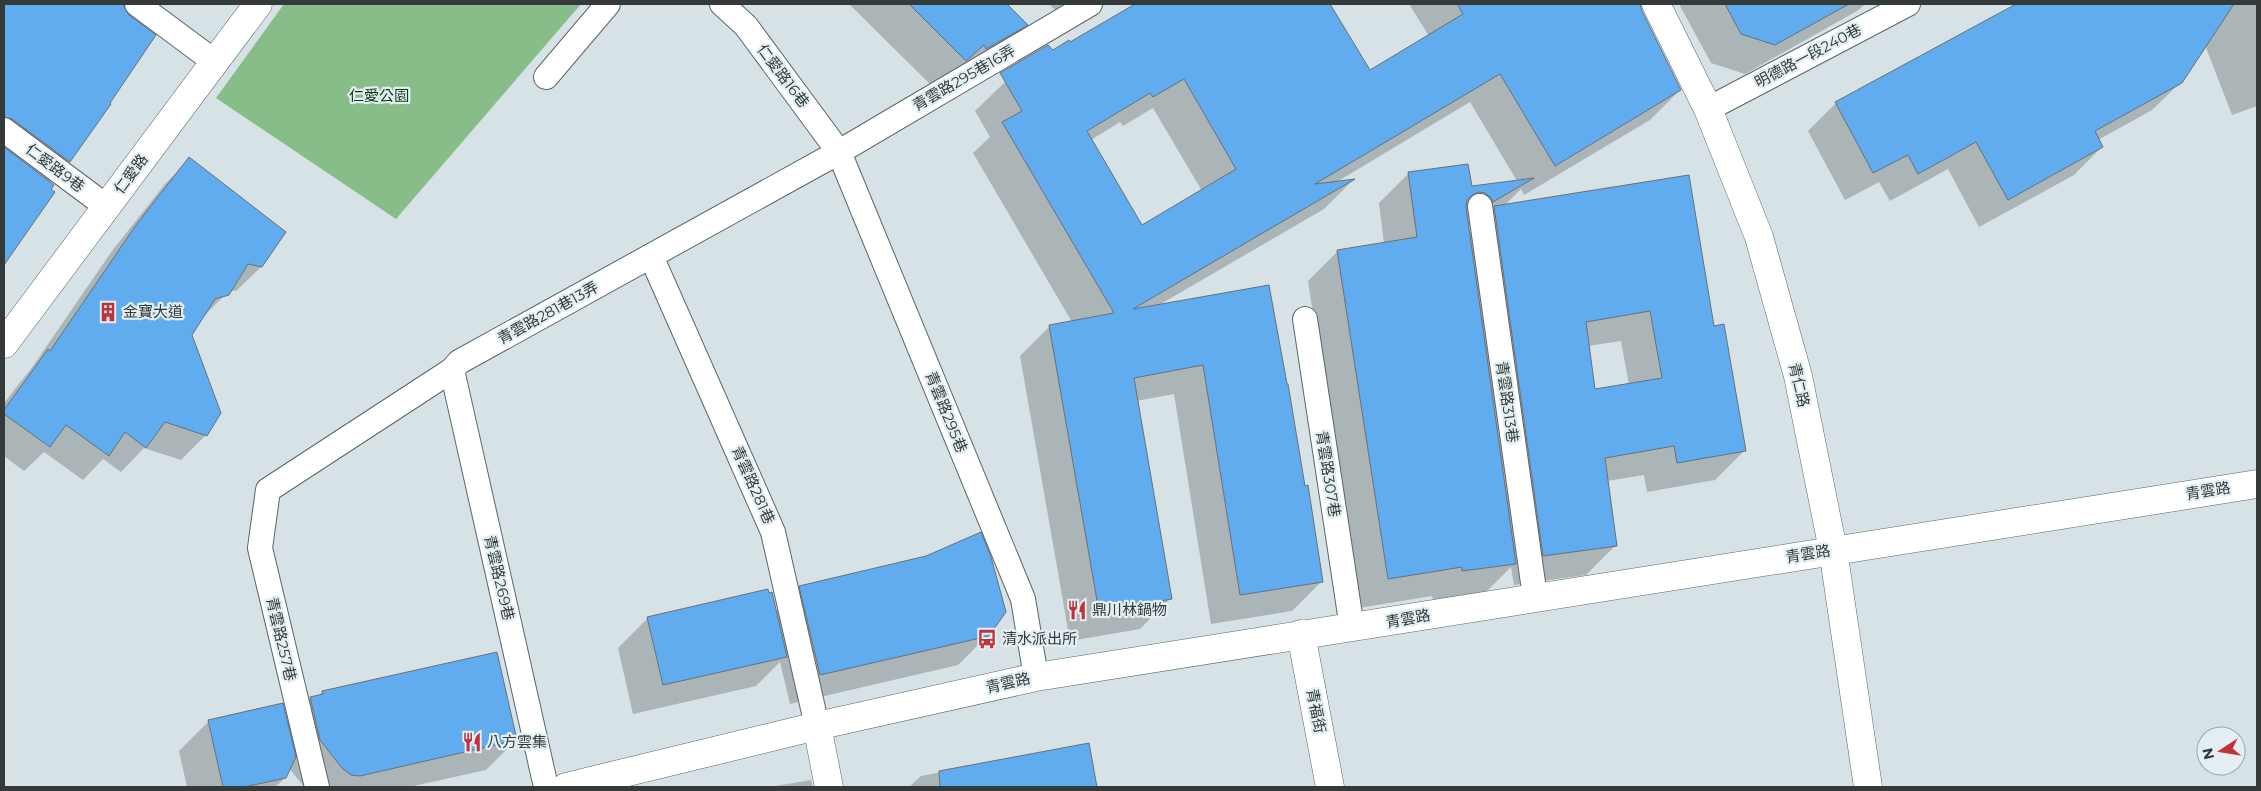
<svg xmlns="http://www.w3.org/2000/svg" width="2261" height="791" font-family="Montserrat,'Noto Sans TC',sans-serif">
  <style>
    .green { fill: #87bd88 }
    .shadow { fill: #0003; fill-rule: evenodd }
    .building { fill: #61acee; stroke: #697077; fill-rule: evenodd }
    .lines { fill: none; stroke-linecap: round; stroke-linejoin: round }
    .lane-casing { stroke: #5b6668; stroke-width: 26 }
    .street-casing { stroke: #5b6668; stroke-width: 29 }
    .secondary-casing { stroke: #5b6668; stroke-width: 29 }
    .lane { stroke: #fff; stroke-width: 24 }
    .street { stroke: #fff; stroke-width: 28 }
    .secondary { stroke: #fff; stroke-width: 28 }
    .labels { text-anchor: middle; stroke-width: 4.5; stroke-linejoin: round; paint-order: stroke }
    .street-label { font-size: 15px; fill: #34393a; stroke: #e3eff2 }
    .park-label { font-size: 15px; fill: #093e11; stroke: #e3eff2 }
    .poi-label { font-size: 15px; fill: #34393a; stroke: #e3eff2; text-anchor: start }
  </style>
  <rect width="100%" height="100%" fill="#d6e2e5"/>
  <path class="green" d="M284,4H581L396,219L216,98Z"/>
  <g class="shadow">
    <path d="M4,4H150L134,19L108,103L110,104L69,161L49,182L13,249L4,259Z"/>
    <path d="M849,4H1005L1026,25L996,54L936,90Z"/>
    <path d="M1049,4H1063L1056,11Z"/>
    <path d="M1138,4H1329L1369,72L1429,36L1409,4H1640L1641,11L1680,90L1650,120L1524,195L1521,189L1504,206L1713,328L1745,450L1715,480L1647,492L1644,475L1607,481L1616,545L1586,575L1514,585L1511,567L1485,593L1433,600L1432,596L1359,608L1308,281L1338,251L1384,244L1379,203L1409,173L1470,188L1517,181L1470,102L1335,183L1352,181L1324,209L1159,305L1304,487L1322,581L1292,611L1211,624L1174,394L1136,401L1170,599L1140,629L1070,641L1020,356L1050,326L1072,322L973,153L990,137L975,111L1005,82ZM1153,108L1202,191L1141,226L1091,140L1120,122L1123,126ZM1480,221V222L1469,233L1468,228ZM1621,341L1629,385L1594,390L1588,346Z"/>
    <path d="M1679,4H1865L1857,11L1745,74L1711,63Z"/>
    <path d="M2019,4H2257V106L2232,115L2205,45L2181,82L2152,110L2098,140L2102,147L2074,175L1979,227L1948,169L1890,201L1879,182L1845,200L1808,131L1836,103Z"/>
    <path d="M190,159L262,266L236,291L230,290L200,320L191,335L206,435L181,460L144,448L121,472L103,459L83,480L44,452L24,471L4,456V403L33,366L112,251L165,184Z"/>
    <path d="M800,587L988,635L958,665L790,704L780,662L756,686L633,714L618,648L648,618L776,611Z"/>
    <path d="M322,692L516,740L486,770L409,787H304L289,768L285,778L275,787H187L179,751L209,721L286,723L310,698L317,697Z"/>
    <path d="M1088,744L1096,787H909L921,776Z"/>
    <path d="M811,780L813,787H770Z"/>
  </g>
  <g class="building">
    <path d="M4,4H123L129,15L156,35L110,103L111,104L70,162L12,119L4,117Z"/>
    <path d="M909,4H1007L1028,25L986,49L984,45L966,61Z"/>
    <path d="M1135,4H1330L1370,70L1463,14L1457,4H1640L1642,11L1681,90L1555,166L1500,74L1315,184L1355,179L1133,309L1269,285L1287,384H1288L1305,486L1308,485L1323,582L1240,595L1203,365L1134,378L1172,599L1099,612L1049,325L1114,313L1002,122L1022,111L1000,73L1048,45L1053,50L1069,40L1070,42ZM1184,79L1236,169L1142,225L1087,131L1150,93L1153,97Z"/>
    <path d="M1725,4H1849L1775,45L1741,34Z"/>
    <path d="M2016,4H2234L2182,83L2095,131L2103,147L2008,200L1976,142L1918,174L1908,155L1873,173L1835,102Z"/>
    <path d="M4,147L54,185L51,189L55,192L4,265Z"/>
    <path d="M189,157L286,232L262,267L248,264L229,295L215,299L192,335L221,413L207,436L165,422L146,448L125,432L109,456L66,425L50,447L4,414V410L48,349L50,351L136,225Z"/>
    <path d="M1468,164L1472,186L1534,178L1493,202L1490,197L1485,193L1479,192L1472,195L1467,200L1466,207L1516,564L1462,571V567L1388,579L1337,250L1417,237L1408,172Z"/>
    <path d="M1689,175L1714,326L1724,324L1746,451L1677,463L1674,446L1605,458L1617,546L1543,556L1494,206ZM1650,311L1662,378L1595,389L1586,322Z"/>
    <path d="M981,532L991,557L1006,612L989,636L820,675L799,586L926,556Z"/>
    <path d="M768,589L769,593L772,592L787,657L663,685L647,617Z"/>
    <path d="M497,652L517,740L360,776L351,775L342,768L320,740L310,697L323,694L322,691Z"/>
    <path d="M283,703L296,757L286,778L244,787H223L208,720Z"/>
    <path d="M1089,743L1097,787H940L939,771Z"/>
  </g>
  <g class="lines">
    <defs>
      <g id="lane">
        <path d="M137,4L215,62"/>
        <path d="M722,4L746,26L839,152L1023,599L1036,677"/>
        <path d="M546,77L608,4"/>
        <path d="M1708,109L1908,4"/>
        <path d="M4,130L107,207"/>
        <path d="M1480,206L1535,597"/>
        <path d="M651,256L773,532L817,726"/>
        <path d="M1305,319L1352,628"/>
        <path d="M452,370L546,787"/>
        <path d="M317,787L260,548L268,490L452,370L459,362L839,152L1090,4"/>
      </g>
      <g id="street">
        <path d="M1656,4L1708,109L1759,237L1798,376L1833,550L1868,787"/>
        <path d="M4,344L258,4"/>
        <path d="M1301,634L1330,787"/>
        <path d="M817,726L829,787"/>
      </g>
      <path id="secondary" d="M566,787L817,726L1036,677L2257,484"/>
    </defs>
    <use href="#lane" class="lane-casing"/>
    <use href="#street" class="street-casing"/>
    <use href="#secondary" class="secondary-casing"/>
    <use href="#lane" class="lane"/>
    <use href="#street" class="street"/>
    <use href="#secondary" class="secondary"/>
  </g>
  <defs>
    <symbol id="building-bare" viewBox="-9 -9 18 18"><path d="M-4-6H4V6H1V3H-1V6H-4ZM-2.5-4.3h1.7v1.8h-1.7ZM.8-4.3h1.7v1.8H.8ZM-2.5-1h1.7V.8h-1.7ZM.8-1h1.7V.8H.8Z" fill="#c2323b" stroke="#e3eff2" stroke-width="2.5" paint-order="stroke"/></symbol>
    <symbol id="restaurant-bare" viewBox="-9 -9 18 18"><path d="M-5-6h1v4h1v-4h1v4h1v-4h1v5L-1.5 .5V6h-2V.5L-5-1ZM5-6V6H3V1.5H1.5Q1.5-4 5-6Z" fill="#c2323b" stroke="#e3eff2" stroke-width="2.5" paint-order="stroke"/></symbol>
    <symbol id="bus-bare" viewBox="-9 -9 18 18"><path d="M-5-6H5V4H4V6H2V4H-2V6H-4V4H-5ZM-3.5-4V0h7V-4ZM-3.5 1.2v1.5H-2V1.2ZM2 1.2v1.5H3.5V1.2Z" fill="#c2323b" stroke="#e3eff2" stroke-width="2.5" paint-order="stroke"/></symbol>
  </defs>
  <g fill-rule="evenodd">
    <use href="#building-bare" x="94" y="298" width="28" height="28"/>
    <use href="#restaurant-bare" x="1063" y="596" width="28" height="28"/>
    <use href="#bus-bare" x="973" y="625" width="28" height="28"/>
    <use href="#restaurant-bare" x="458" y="728" width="28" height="28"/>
  </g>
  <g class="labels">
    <g class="street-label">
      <text transform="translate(1808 56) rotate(-28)" y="5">明德路一段240巷</text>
      <text transform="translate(783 76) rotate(53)" y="5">仁愛路16巷</text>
      <text transform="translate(964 78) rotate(-30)" y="5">青雲路295巷16弄</text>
      <text transform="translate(55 168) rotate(37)" y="5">仁愛路9巷</text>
      <text transform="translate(131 174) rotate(-53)" y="5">仁愛路</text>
      <text transform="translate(548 313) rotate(-29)" y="5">青雲路281巷13弄</text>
      <text transform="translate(1799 385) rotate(77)" y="5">青仁路</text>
      <text transform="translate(1507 402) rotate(82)" y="5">青雲路313巷</text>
      <text transform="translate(946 412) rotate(68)" y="5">青雲路295巷</text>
      <text transform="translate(1328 474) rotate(81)" y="5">青雲路307巷</text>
      <text transform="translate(753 485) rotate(66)" y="5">青雲路281巷</text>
      <text transform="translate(2208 491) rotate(-9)" y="5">青雲路</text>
      <text transform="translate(1808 554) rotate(-9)" y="5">青雲路</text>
      <text transform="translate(499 578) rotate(77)" y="5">青雲路269巷</text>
      <text transform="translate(1408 619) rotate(-10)" y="5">青雲路</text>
      <text transform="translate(281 639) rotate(77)" y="5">青雲路257巷</text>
      <text transform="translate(1008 683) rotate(-13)" y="5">青雲路</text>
      <text transform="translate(1316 711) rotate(79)" y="5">青福街</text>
    </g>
    <g class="park-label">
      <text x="379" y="101">仁愛公園</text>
    </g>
    <g class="poi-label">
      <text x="123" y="317">金寶大道</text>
      <text x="1092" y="615">鼎川林鍋物</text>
      <text x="1002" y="644">清水派出所</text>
      <text x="487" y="747">八方雲集</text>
    </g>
  </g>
  <rect width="2261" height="791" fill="none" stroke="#34393a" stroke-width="10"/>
  <g transform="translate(2221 751) rotate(258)"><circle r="24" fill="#e3eff2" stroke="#9da6a8"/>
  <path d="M0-4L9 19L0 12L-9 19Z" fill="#c2323b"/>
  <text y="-8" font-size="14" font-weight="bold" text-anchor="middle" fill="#34393a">N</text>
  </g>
</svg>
